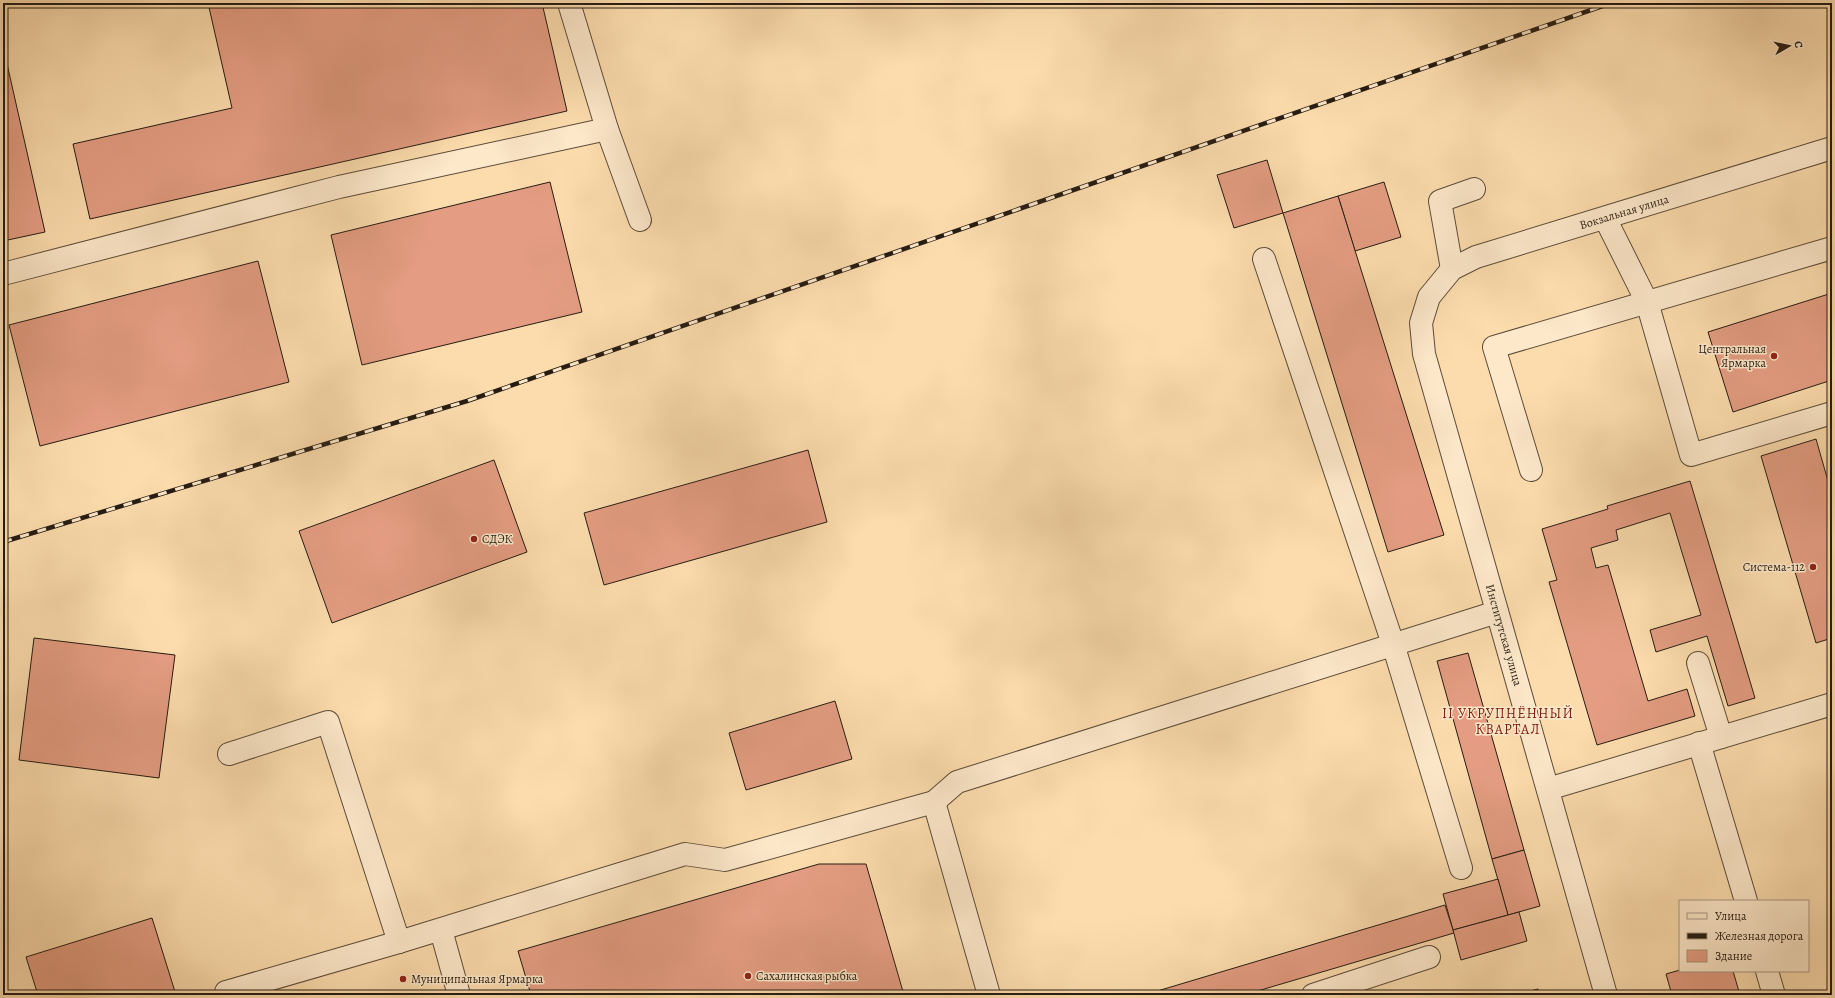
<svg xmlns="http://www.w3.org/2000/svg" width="1835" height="998" font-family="Alegreya,serif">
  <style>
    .building { fill: #e49d82; stroke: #261c12 }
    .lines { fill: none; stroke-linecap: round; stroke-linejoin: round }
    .minor-casing { stroke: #5c4c39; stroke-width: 24 }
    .minor { stroke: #fde8ca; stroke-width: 22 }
    .rail-casing { stroke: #261c12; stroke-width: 4.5 }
    .rail { stroke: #fde8ca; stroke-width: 3; stroke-dasharray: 9; stroke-linecap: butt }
    .poi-dot { fill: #8f2418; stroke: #fde8ca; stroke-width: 1.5 }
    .labels { text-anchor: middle; stroke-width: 3; stroke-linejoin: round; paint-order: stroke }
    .street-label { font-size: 12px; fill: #261c12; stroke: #fde8ca }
    .poi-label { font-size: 12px; fill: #261c12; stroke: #fde8ca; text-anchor: start }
    .quarter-label { font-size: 14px; letter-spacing: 1px; fill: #7a1f14; stroke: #fde8ca }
  </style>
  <rect width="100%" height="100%" fill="#fcdcad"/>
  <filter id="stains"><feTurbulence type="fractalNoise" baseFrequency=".005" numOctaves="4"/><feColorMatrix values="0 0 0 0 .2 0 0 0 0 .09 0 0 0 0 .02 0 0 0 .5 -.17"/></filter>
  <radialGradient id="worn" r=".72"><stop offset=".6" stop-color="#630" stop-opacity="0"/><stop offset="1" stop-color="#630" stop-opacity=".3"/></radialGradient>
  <g class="building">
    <path d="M208,3H542L567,111L90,219L73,144L232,108Z"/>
    <path d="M3,46L45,232L3,241Z"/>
    <path d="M1267,160L1283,213L1234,228L1217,175Z"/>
    <path d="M550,182L582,312L362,365L331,235Z"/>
    <path d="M1384,182L1401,237L1355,251L1338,196Z"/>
    <path d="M1338,196L1444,535L1388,552L1283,213Z"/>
    <path d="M258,261L289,382L40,446L9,325Z"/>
    <path d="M1832,293V380L1733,412L1708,332Z"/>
    <path d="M1816,439L1832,495V638L1816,643L1761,456Z"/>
    <path d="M808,450L827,522L604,585L584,513Z"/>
    <path d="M494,460L527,552L332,623L299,531Z"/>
    <path d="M1690,481L1755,698L1728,706L1707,636L1656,652L1650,630L1701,615L1670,513L1616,530L1618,540L1591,548L1596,568L1608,565L1648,701L1687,689L1695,716L1597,745L1549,582L1557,580L1542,529L1608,509L1607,506Z"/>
    <path d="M34,638L175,655L159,778L19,760Z"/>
    <path d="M1468,653L1524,850L1492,859L1437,661Z"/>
    <path d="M835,701L852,759L746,790L729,733Z"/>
    <path d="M1524,850L1540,906L1508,915L1492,859Z"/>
    <path d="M819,864H866L904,995H531L518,951Z"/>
    <path d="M1498,879L1508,915L1453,930L1443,894Z"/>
    <path d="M1445,905L1454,933L1244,995H1144Z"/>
    <path d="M1519,912L1527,941L1461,960L1453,930Z"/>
    <path d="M152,918L176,995H38L26,957Z"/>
    <path d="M1680,970L1733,971L1740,995H1672L1666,974Z"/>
    <path d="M1538,989L1540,995H1515Z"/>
  </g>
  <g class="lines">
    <defs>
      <g id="minor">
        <path d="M607,129L640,220"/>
        <path d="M1605,218L1647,302L1691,455L1832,413"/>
        <path d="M1264,259L1393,644L1461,868"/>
        <path d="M1452,269L1440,201L1474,189"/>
        <path d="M3,274L339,187L607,129L569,3"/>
        <path d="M1531,470L1494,347L1832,248"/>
        <path d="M1698,663L1721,737"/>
        <path d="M1699,743L1746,901"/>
        <path d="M229,754L328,722L399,942"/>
        <path d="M1548,789L1832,704"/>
        <path d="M934,802L989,995"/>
        <path d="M441,930L459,995"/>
        <path d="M1767,971L1774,995"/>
        <path d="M227,995L226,992L399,942L685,854L725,860L934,802L957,782L1497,612"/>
        <path d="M1313,995L1429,957"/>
        <path d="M1606,995L1424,354L1421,323L1429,297L1452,269L1476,257L1832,148"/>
      </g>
    </defs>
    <use href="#minor" class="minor-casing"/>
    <use href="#minor" class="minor"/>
    <defs>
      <path id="rail" d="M3,542L467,401L1611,3"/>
    </defs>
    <use href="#rail" class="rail-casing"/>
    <use href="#rail" class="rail"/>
  </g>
  <g class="poi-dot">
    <circle cx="1774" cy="356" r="4"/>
    <circle cx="474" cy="539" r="4"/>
    <circle cx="1813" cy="567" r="4"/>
    <circle cx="748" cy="976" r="4"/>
    <circle cx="403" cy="979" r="4"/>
  </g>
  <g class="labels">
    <g class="street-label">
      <text transform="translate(1624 212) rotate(-17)" y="4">Вокзальная улица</text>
      <text transform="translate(1504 635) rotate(74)" y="4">Институтская улица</text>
    </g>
    <g class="poi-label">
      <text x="1766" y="353" text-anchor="end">Центральная<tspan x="1766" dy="14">Ярмарка</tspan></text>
      <text x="482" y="543">СДЭК</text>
      <text x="1805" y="571" text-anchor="end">Система-112</text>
      <text x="756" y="980">Сахалинская рыбка</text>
      <text x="411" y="983">Муниципальная Ярмарка</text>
    </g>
    <g class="quarter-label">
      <text x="1508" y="718">II УКРУПНЁННЫЙ<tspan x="1508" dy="16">КВАРТАЛ</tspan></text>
    </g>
  </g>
  <rect width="1835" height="998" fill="none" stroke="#fcdcad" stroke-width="16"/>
  <rect x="4" y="4" width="1827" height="990" fill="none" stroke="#261c12" stroke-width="2"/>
  <rect x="8" y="8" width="1819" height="982" fill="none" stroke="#261c12"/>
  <rect x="1679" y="900" width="130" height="72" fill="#fde8ca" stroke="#a79680"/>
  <rect x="1687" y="913" width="20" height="6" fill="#fde8ca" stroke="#a79680"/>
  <text x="1715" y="920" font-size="12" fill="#261c12">Улица</text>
  <rect x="1687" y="933" width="20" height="6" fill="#261c12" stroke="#a79680"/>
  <text x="1715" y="940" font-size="12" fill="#261c12">Железная дорога</text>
  <rect x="1687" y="950" width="20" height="12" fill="#e49d82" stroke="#a79680"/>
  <text x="1715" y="960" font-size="12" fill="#261c12">Здание</text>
  <g transform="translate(1789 46) rotate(81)" stroke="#fde8ca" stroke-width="3" paint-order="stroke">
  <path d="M0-3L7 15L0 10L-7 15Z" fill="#261c12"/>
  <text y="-6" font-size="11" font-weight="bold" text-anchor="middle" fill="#261c12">С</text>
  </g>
  <rect width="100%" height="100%" filter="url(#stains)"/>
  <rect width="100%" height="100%" fill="url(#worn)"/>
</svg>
